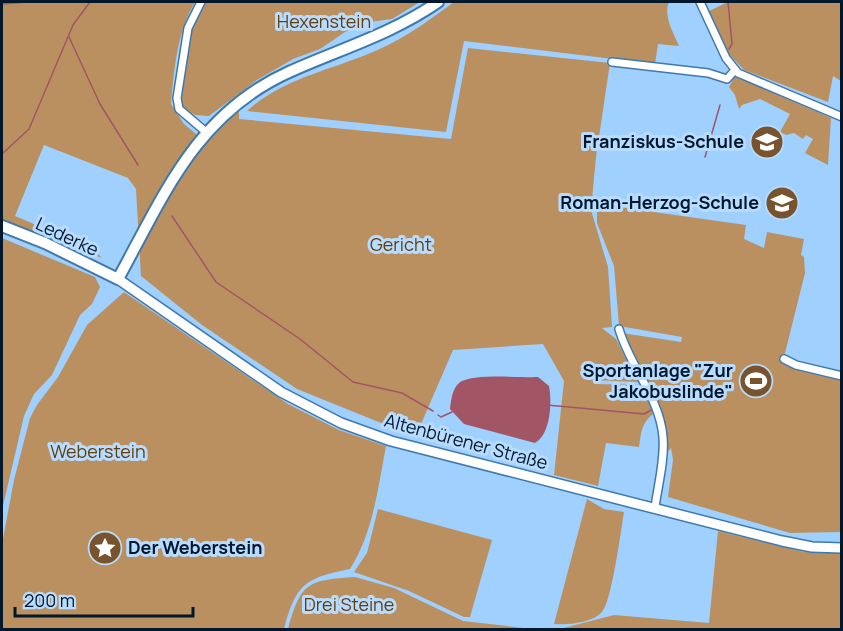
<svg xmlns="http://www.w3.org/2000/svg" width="843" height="631" font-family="Manrope,sans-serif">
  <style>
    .green { fill: #bb9061 }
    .water { fill: #a25565 }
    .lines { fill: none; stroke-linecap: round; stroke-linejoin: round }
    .stream { stroke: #a25565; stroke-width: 1.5 }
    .street-casing { stroke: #3e79ae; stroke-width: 10 }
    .secondary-casing { stroke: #3e79ae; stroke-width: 12 }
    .primary-casing { stroke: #3e79ae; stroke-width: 14 }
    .street { stroke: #fff; stroke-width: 7 }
    .secondary { stroke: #fff; stroke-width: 9 }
    .primary { stroke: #fff; stroke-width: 10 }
    .labels { text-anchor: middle; stroke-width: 6; stroke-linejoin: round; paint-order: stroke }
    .park-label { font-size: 18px; fill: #633e0d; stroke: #b8dcff }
    .poi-label { font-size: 18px; font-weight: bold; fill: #01172b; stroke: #b8dcff; text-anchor: end }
    .street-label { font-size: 18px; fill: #01172b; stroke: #b8dcff }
  </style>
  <rect width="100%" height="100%" fill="#9fd0fe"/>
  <g class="green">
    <path d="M2,2H195C177,32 174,70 171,104L184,124L201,138L239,108V119L451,139L468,48L610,63L596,157L591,210L608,267L612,327L602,328L616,339L638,382L595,380V384L642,385L653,414C641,423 641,434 639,447L606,443L598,486L554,475L564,381L543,344L453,350L418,431L396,429L297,389L202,325L141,276L136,189L128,178L44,145L15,216L93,249L102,258L2,220Z"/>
    <path d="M204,2H420L392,19L370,22L345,32L320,49L293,59L257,80L209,116L195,115L182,108L180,101L189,33Z"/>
    <path d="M454,2H669C663,15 673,32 679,46L658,44L655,64L464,41L446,132L247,111C280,81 322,72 363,56C396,44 426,23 454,2Z"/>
    <path d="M728,2H841V81L833,76L828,102L744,70L728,53L709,11Z"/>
    <path d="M735,76L831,118L828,165L805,153L813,139L806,135L803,139L794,133L786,135L780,132L790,114L760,99L742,105L739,109L735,95L729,87Z"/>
    <path d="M597,204L746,225L744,239L764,248L767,232L804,239L801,255L804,257L805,273L783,361L841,379V532L790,533L668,497L673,460L671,448L662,458L665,436L622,333L681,342L682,337L619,326L614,266L597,223Z"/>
    <path d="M2,238L95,277L100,287L92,304L80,315L52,375L34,394L24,416L2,510Z"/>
    <path d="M124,292L288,404L339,430L386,446C378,488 373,533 350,569C305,578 296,584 284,629H2V544L14,480L30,418L37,405L58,377L87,325Z"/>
    <path d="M587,499L604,509L624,512C621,530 612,601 602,612C592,623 568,625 554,624Z"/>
    <path d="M378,509L492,540L470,617H464L409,591L354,572L367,553Z"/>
    <path d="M718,531L804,552L841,553V629H560L614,615L709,623Z"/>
    <path d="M355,577L394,588L463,621L533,629H288C301,583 307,580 355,577Z"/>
  </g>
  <path class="water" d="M538,377L549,386C552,402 551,434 535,443L464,424L450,409C451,401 452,389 459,383C471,373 521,378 538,377Z"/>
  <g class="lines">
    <g class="stream">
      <path d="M728,2L732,44L729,49"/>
      <path d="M2,4L27,2"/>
      <path d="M69,37L100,104L138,165"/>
      <path d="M2,154L29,129L73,25L90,2"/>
      <path d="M705,157L720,105"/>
      <path d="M172,216L216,282L300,339L353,382L402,393L433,411"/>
      <path d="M547,405L644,414L653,409"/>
      <path d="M438,415L441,417L452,412"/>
    </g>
    <defs>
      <g id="street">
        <path d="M201,2L188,28L177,98L179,109L206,132"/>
        <path d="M700,2L726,58L738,73L842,117"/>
        <path d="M612,62L708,73L727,79L735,70"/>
        <path d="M619,329C629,365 660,398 663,437C665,460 658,485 655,507"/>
        <path d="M784,359L796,365L842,376"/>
      </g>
      <path id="secondary" d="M118,279L281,392L341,423L391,441L782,541L812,547L842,548"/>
      <path id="primary" d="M2,226L45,243L118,279C164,195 196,114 289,72C340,49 392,34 438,2"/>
    </defs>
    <use href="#street" class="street-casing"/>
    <use href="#secondary" class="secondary-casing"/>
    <use href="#primary" class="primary-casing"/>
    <use href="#street" class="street"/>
    <use href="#secondary" class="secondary"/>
    <use href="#primary" class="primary"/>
  </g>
  <defs>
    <symbol id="school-disc" viewBox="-11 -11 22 22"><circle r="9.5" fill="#77542d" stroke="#b8dcff"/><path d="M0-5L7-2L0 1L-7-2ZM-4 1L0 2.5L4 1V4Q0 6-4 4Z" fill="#fff"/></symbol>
    <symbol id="stadium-disc" viewBox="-11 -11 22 22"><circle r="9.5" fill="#77542d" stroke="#b8dcff"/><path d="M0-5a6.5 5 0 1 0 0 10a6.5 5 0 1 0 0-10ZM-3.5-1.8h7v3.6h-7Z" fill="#fff"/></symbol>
    <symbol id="sight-disc" viewBox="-11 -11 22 22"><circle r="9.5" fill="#77542d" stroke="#b8dcff"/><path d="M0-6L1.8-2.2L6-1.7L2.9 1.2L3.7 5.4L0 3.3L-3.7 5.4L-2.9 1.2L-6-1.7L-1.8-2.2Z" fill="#fff"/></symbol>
  </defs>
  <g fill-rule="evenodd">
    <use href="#school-disc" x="748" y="123" width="38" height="38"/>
    <use href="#school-disc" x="763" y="184" width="38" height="38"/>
    <use href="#stadium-disc" x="737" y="362" width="38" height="38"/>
    <use href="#sight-disc" x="86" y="529" width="38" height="38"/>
  </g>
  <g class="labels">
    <g class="park-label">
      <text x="324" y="28">Hexenstein</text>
      <text x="401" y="251">Gericht</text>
      <text x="98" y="458">Weberstein</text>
      <text x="349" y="611">Drei Steine</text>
    </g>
    <g class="poi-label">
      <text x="744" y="148">Franziskus-Schule</text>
      <text x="759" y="209">Roman-Herzog-Schule</text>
      <text x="733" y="377">Sportanlage "Zur<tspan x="733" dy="21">Jakobuslinde"</tspan></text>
      <text x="128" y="554" text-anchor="start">Der Weberstein</text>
    </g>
    <g class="street-label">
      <text transform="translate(67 237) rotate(25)" y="6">Lederke</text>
      <text transform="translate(466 442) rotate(15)" y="6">Altenbürener Straße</text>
    </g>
  </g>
  <rect width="843" height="631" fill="none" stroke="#01172b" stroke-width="6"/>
  <path d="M15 607v9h178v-9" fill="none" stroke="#01172b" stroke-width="3"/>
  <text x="24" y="607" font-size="18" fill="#01172b" stroke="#b8dcff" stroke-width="4.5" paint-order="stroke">200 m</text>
</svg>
